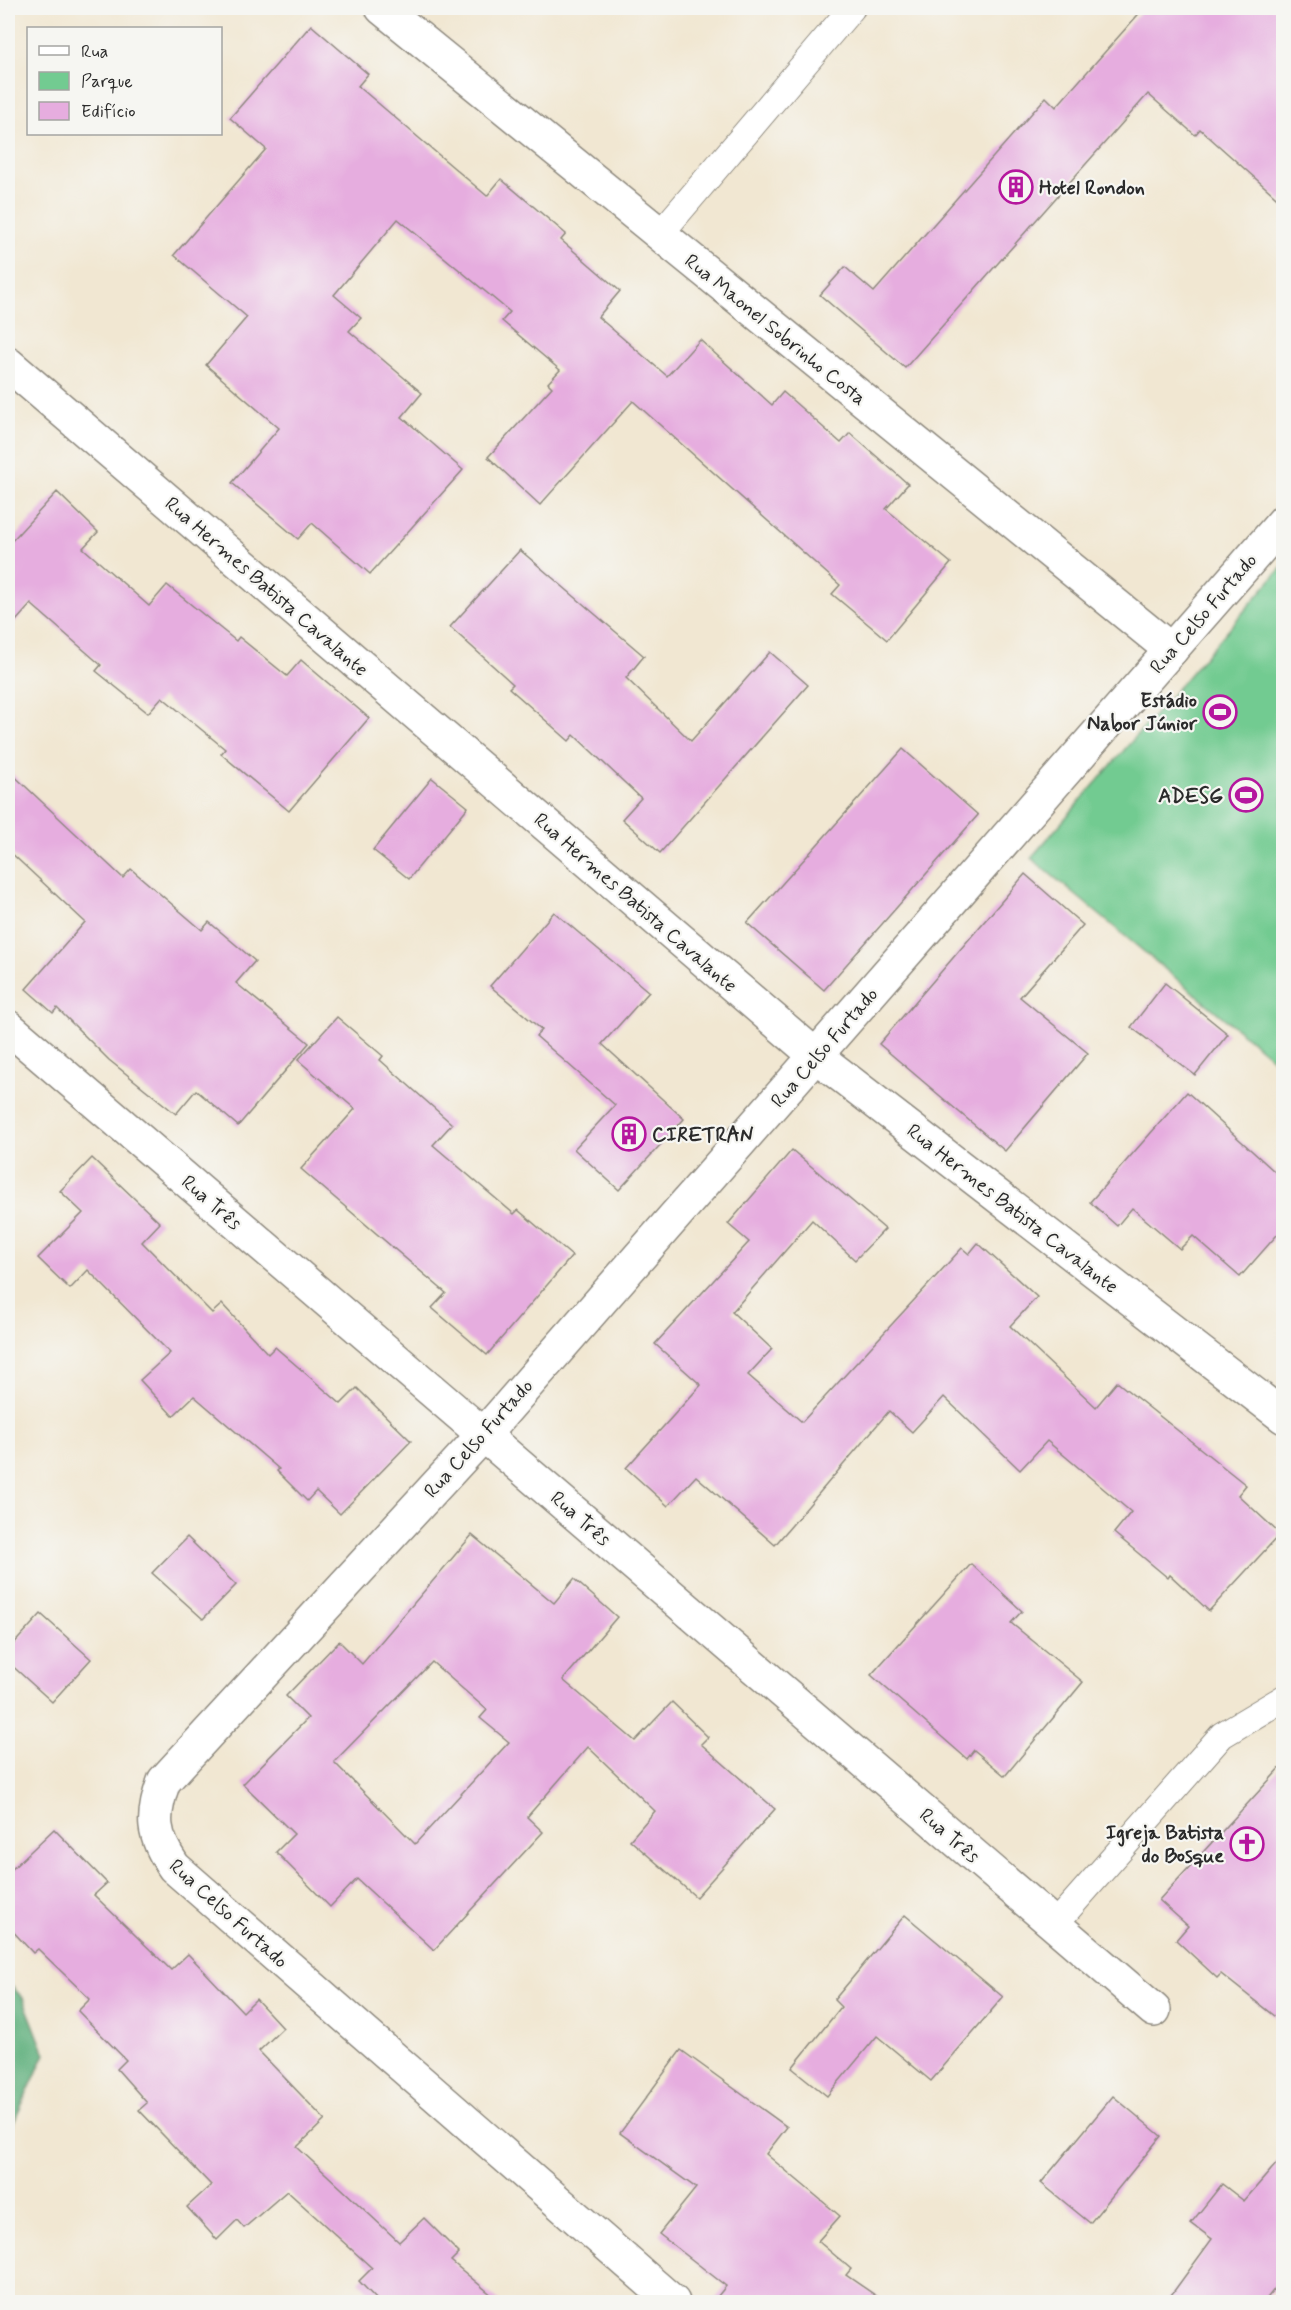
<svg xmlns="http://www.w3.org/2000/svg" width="1291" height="2310" font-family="Mynerve,sans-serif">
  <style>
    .green { fill: #72cb91; stroke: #4e7b5e; stroke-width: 1.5 }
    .forest { fill: #5daf7b; stroke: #446d53; stroke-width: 1.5 }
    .building { fill: #e6addf; fill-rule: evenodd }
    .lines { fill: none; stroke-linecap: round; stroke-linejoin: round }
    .lane-casing { stroke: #8e897e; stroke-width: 28 }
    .street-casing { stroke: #8e897e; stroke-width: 36 }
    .lane { stroke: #fff; stroke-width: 26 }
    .street { stroke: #fff; stroke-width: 33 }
    .labels { text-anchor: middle; stroke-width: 4.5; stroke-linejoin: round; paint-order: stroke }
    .poi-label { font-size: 20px; font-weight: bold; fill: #2b2b2b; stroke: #f6f6f2; text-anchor: end }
    .street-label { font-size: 20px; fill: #2b2b2b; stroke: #f6f6f2 }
  </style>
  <rect width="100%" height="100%" fill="#f6f6f2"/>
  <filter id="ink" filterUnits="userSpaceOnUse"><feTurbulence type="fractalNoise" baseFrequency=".0167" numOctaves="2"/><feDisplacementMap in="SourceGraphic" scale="12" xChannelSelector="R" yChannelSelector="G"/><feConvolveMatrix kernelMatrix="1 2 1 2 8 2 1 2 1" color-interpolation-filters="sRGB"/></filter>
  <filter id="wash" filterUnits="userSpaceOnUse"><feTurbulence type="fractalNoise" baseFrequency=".008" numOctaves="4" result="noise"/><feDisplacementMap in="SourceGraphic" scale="24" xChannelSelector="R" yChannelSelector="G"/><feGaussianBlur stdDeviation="1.35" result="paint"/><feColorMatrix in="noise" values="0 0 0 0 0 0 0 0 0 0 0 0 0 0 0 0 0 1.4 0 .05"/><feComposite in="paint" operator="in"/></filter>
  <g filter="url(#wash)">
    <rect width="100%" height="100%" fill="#f1e7d2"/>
    <path class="green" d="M1283,566V1067L1031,858Z"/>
    <path class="forest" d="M8,1983L23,1998L45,2054L8,2135Z"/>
    <g id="blocks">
      <g class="building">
        <path d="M1144,8H1284V204L1200,129L1195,135L1148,94L905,368L820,295L845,267L874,292L1046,97L1056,107Z"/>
        <path d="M311,25L368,74L358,86L487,196L501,179L566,234L561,240L620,291L598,317L667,376L700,340L772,405L783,392L841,443L850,433L908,484L886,509L951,563L887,640L832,594L840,585L633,401L540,505L488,457L552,387L548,383L560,370L502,321L510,312L398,219L334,295L361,318L349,331L422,393L402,417L463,470L370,574L312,523L298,539L232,483L279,428L206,365L247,317L174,255L266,149L230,118Z"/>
        <path d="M57,492L98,532L83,548L149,606L167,585L236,641L239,637L287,676L301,660L369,718L289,811L221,754L225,749L162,697L148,713L96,671L101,665L31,604L8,630V545Z"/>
        <path d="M520,550L644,656L626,678L691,741L770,652L808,685L660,853L622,819L641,798L574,735L569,741L509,688L513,684L450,627Z"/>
        <path d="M903,749L978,815L824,990L747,923Z"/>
        <path d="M8,770L123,878L131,869L202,930L209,922L255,961L236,983L309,1043L238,1126L196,1090L176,1114L109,1060L57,1008L53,1013L26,989L85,922L8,850Z"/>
        <path d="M432,778L468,807L409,879L373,850Z"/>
        <path d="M1025,874L1083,925L1020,997L1088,1053L1005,1151L879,1044Z"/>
        <path d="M554,912L649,992L602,1044L684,1119L619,1190L574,1149L615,1105L536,1036L542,1030L490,986Z"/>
        <path d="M1165,983L1228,1034L1195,1075L1131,1027Z"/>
        <path d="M337,1017L383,1056L380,1060L452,1124L433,1145L514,1214L518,1210L572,1256L487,1355L432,1308L446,1293L301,1169L355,1109L298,1060Z"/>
        <path d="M1187,1092L1284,1180V1227L1240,1277L1193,1236L1180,1249L1132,1208L1117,1226L1090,1202Z"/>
        <path d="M792,1150L885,1229L855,1260L812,1220L732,1312L772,1349L748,1375L802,1422L962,1248L969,1254L978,1243L1037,1297L1010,1326L1096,1407L1117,1382L1246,1485L1238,1495L1280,1534L1209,1611L1170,1575L1168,1578L1114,1533L1131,1512L1047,1441L1020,1470L944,1397L912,1432L889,1411L775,1545L696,1476L668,1506L626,1468L701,1385L655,1344L749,1242L728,1224Z"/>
        <path d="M92,1158L160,1223L142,1242L212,1313L222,1304L268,1354L275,1347L341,1404L357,1388L411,1441L340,1514L316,1491L307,1501L277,1471L279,1469L194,1396L173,1416L140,1380L170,1353L88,1270L70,1289L38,1258L83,1213L60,1191Z"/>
        <path d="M472,1535L554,1603L574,1579L617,1617L563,1680L635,1741L672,1702L708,1737L701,1744L775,1809L696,1897L630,1840L655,1811L588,1747L527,1817L543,1832L434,1950L357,1879L330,1907L276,1852L294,1834L243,1784L308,1718L286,1696L339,1641L362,1664ZM432,1662L487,1710L480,1718L509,1742L415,1844L334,1762Z"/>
        <path d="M187,1537L236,1585L203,1619L152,1573Z"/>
        <path d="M971,1564L1022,1611L1011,1623L1083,1682L1005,1776L974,1750L967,1759L871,1675Z"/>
        <path d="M41,1614L91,1659L52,1702L8,1662V1650Z"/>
        <path d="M1284,1764V2024L1221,1974L1217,1978L1176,1940L1188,1926L1159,1900Z"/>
        <path d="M54,1829L107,1883L94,1895L171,1970L188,1954L243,2012L256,1999L283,2028L259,2051L325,2120L297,2147L399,2242L424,2218L459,2253L451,2261L500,2302H379L359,2281L372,2268L287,2191L244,2228L237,2220L217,2240L187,2207L211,2185L139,2110L147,2103L117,2069L126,2060L78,2011L90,1999L38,1949L33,1953L8,1926V1873Z"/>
        <path d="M905,1915L1003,1997L931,2081L877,2036L827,2096L792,2068L841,2007L834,2000Z"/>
        <path d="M681,2050L787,2127L766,2154L840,2216L818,2241L851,2269L846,2275L885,2302H713L726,2286L659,2234L696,2188L620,2133Z"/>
        <path d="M1113,2096L1161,2136L1090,2223L1041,2183Z"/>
        <path d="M1284,2155V2277L1264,2302H1166L1212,2239L1191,2223L1222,2184L1244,2201Z"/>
      </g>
    </g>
  </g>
  <g filter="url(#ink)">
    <use href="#blocks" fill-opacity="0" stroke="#8e897e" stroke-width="1.5"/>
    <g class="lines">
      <defs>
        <g id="lane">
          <path d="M660,234L852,8"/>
          <path d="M1054,1925L1222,1735L1284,1698"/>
        </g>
        <g id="street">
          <path d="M382,8L1171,650"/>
          <path d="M8,364L816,1056L1284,1417"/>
          <path d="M8,1027L1154,2010"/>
          <path d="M673,2302L174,1867C152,1835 151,1817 164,1781L484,1434L1284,521"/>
        </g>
      </defs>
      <use href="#lane" class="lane-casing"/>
      <use href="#street" class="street-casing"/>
      <use href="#lane" class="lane"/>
      <use href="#street" class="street"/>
    </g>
  </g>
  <defs>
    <symbol id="building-ring" viewBox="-11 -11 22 22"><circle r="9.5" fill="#f6f6f2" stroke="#b5179e" stroke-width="1.5"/><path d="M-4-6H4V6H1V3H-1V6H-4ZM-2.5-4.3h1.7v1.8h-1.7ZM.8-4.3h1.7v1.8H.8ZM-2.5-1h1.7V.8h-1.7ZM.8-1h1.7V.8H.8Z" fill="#b5179e"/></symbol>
    <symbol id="stadium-ring" viewBox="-11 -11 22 22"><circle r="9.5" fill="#f6f6f2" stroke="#b5179e" stroke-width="1.5"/><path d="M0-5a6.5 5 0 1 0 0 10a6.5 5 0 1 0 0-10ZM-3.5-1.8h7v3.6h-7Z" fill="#b5179e"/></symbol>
    <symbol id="church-ring" viewBox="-11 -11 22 22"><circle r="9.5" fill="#f6f6f2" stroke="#b5179e" stroke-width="1.5"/><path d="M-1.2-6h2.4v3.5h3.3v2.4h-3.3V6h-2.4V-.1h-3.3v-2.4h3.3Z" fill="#b5179e"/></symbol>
  </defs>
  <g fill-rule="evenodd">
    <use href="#building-ring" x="997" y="168" width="38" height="38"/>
    <use href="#stadium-ring" x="1201" y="693" width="38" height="38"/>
    <use href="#stadium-ring" x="1227" y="776" width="38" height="38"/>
    <use href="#building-ring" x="610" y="1115" width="38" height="38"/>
    <use href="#church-ring" x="1228" y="1825" width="38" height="38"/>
  </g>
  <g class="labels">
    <g class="poi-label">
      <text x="1039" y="194" text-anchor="start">Hotel Rondon</text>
      <text x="1197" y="707">Estádio<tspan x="1197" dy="23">Nabor Júnior</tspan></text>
      <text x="1223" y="802">ADESG</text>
      <text x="652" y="1141" text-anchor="start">CIRETRAN</text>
      <text x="1224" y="1839">Igreja Batista<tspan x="1224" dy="23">do Bosque</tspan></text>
    </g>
    <g class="street-label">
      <text transform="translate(776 329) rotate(39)" y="7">Rua Maonel Sobrinho Costa</text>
      <text transform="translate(267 586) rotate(41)" y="7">Rua Hermes Batista Cavalante</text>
      <text transform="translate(1203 613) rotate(-49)" y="7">Rua Celso Furtado</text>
      <text transform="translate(636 902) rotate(41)" y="7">Rua Hermes Batista Cavalante</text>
      <text transform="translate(824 1047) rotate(-49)" y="7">Rua Celso Furtado</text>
      <text transform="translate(212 1202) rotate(41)" y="7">Rua Três</text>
      <text transform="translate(1013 1208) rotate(38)" y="7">Rua Hermes Batista Cavalante</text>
      <text transform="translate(478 1438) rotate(-48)" y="7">Rua Celso Furtado</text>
      <text transform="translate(581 1518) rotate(41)" y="7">Rua Três</text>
      <text transform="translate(950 1835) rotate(41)" y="7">Rua Três</text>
      <text transform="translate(229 1913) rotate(42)" y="7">Rua Celso Furtado</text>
    </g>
  </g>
  <rect width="1291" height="2310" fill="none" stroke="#f6f6f2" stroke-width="30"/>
  <rect x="27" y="27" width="195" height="108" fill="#f6f6f2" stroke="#a5a5a2" stroke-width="1.5"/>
  <rect x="39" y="46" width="30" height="9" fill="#ffffff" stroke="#a5a5a2" stroke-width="1.5"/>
  <text x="81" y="57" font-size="18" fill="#2b2b2b">Rua</text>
  <rect x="39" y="72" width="30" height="18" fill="#72cb91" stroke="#a5a5a2" stroke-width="1.5"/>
  <text x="81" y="87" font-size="18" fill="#2b2b2b">Parque</text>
  <rect x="39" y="102" width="30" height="18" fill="#e6addf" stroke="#a5a5a2" stroke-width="1.5"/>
  <text x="81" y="117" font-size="18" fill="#2b2b2b">Edifício</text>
</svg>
